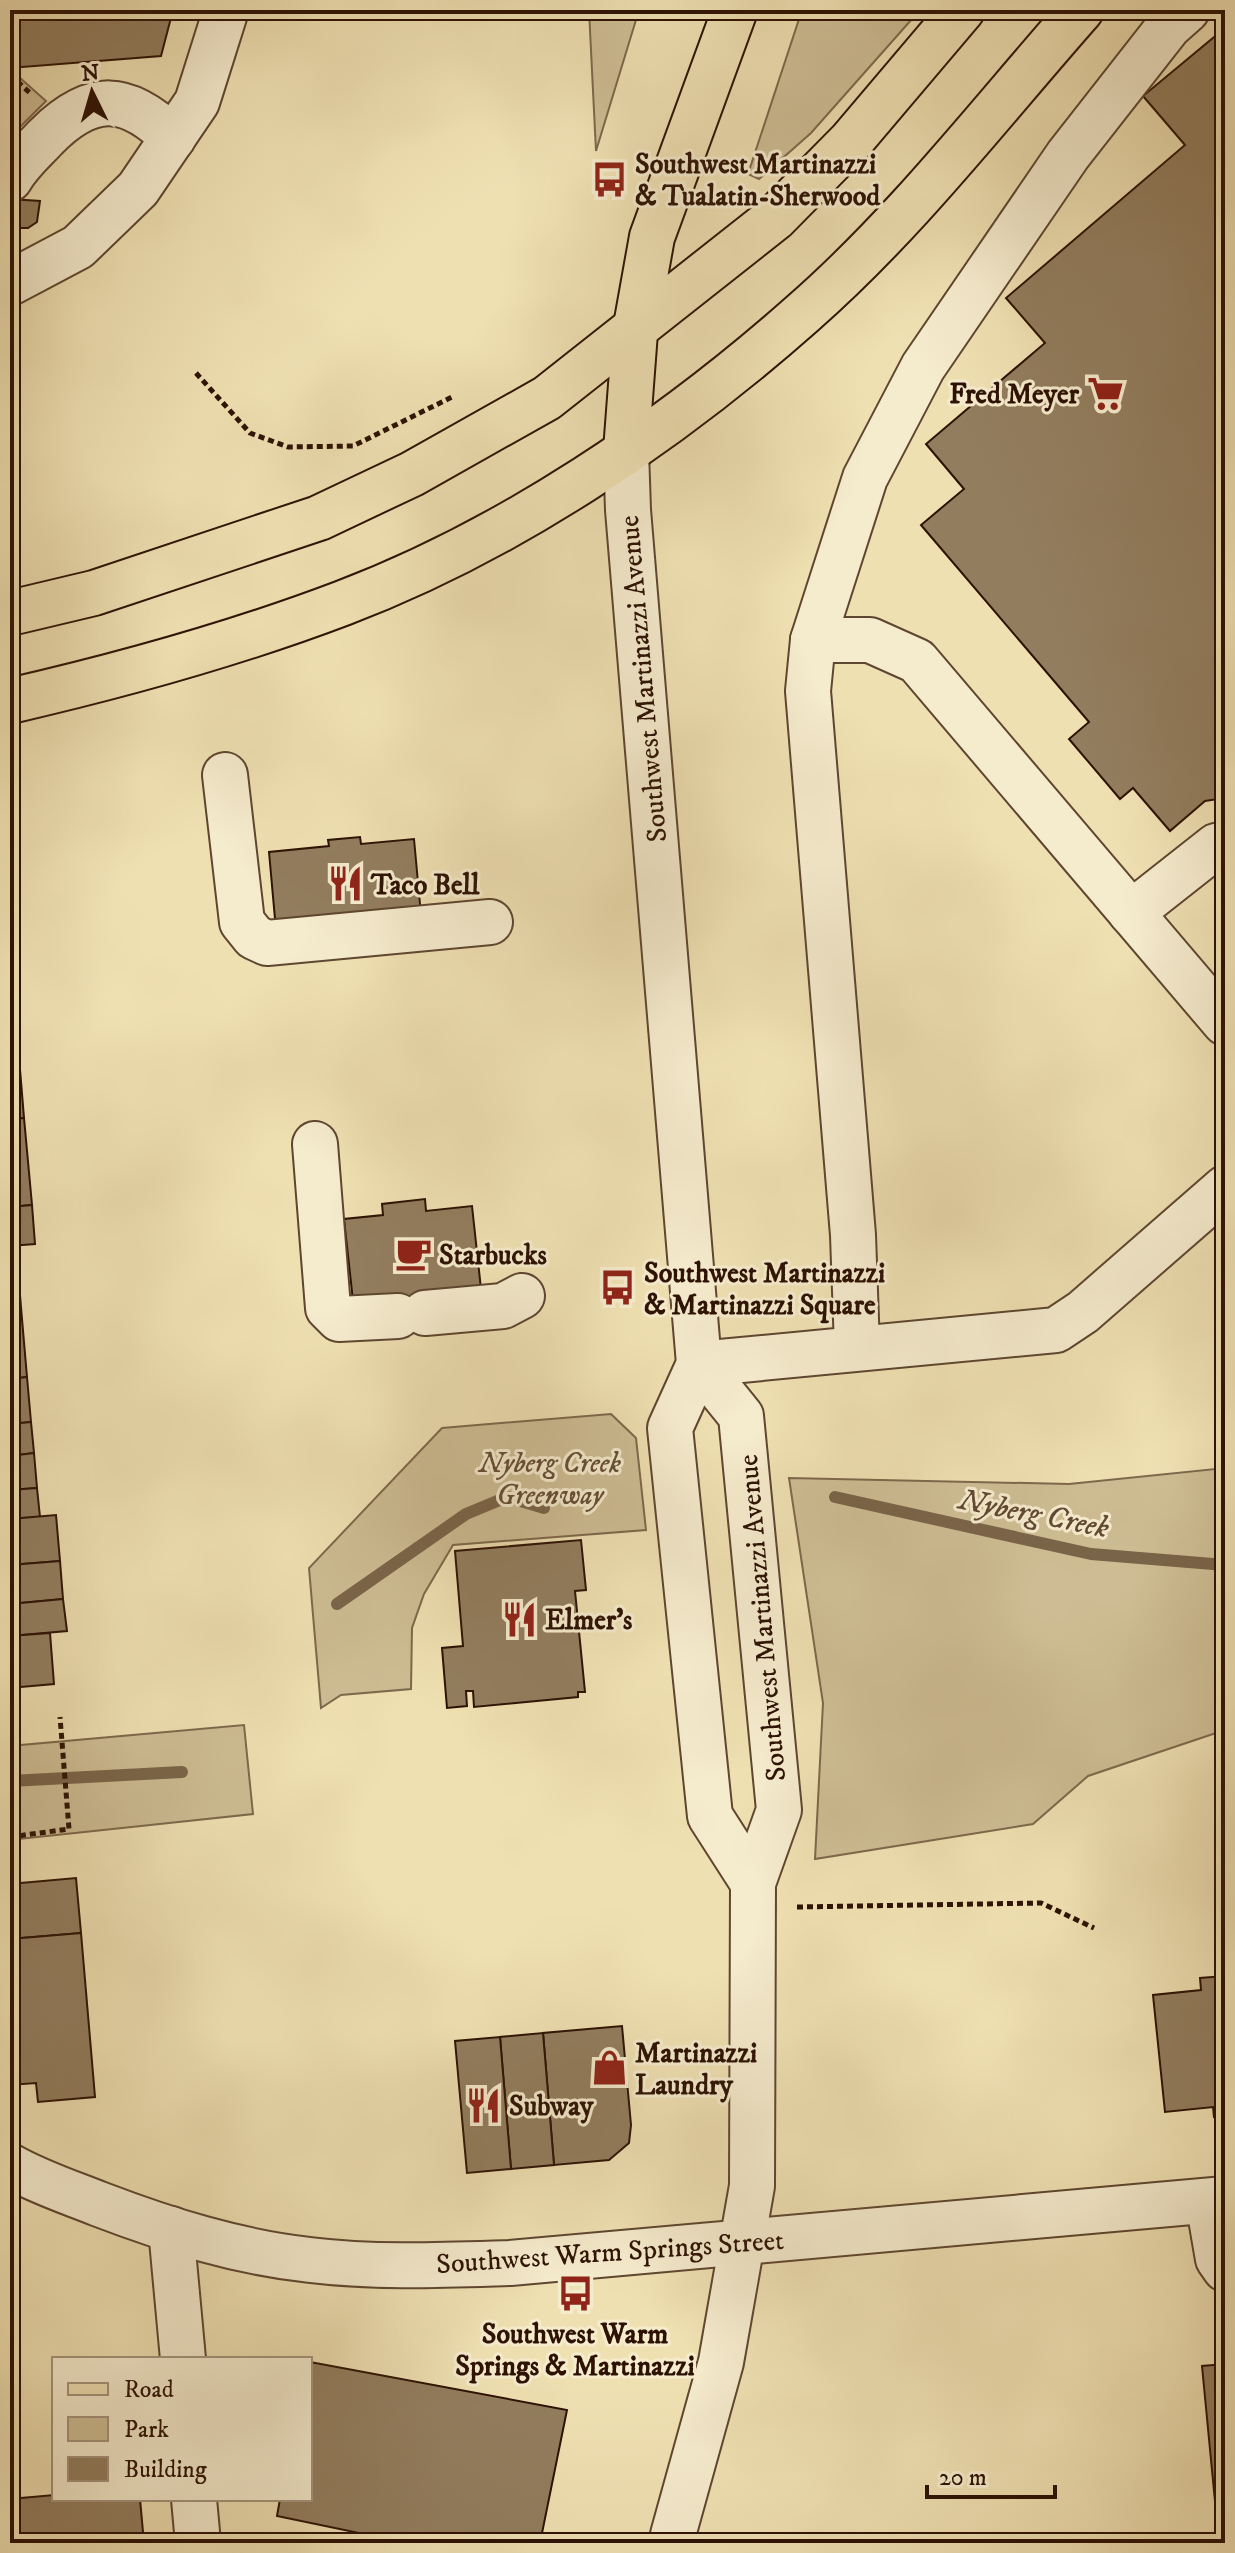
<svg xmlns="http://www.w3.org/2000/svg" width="1235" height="2553" font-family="'IM FELL DW Pica',serif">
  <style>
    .green { fill: #cebd94; stroke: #7e684c; stroke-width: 2 }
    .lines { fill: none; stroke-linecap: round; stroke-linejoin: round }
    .stream { stroke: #7a6449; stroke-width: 12 }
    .building { fill: #927d5e; stroke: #2d1204; stroke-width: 2 }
    .minor-casing { stroke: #5e4630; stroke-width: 48 }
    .major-casing { stroke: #2d1204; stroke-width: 48 }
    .highway-casing { stroke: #2d1204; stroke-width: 48 }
    .path { stroke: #2d1204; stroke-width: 5; stroke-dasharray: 6 4; stroke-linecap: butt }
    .minor { stroke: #f5ebcd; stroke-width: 44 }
    .major { stroke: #efe0b2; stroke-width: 44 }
    .highway { stroke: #efe0b2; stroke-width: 44 }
    .labels { text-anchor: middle; stroke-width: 6; stroke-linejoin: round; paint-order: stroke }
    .poi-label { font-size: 28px; font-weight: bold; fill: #2d1204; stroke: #f5ebcd; text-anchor: start }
    .street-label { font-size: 28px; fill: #2d1204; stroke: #f5ebcd }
    .park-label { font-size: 28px; font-style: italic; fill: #654e36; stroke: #f5ebcd }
    .water-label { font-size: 30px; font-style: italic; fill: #604832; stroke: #f5ebcd }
  </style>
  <rect width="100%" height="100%" fill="#efe0b2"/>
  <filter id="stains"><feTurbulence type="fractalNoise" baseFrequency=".0025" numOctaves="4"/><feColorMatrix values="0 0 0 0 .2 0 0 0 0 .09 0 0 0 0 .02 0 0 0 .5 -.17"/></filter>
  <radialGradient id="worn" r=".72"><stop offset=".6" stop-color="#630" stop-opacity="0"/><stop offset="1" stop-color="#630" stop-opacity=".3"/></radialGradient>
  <g class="green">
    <path d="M589,10H639L596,151Z"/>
    <path d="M802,10H920L811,133L759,179L748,174Z"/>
    <path d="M10,69L46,101L10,137Z"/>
    <path d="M611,1414L636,1438L646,1530L453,1545L424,1594L412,1628L411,1689L341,1695L321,1708L309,1568L442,1428Z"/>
    <path d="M1225,1468V1730L1088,1776L1033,1824L815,1859L823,1703L789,1478L1069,1484Z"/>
    <path d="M244,1725L253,1814L10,1840V1746Z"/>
  </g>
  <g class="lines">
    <g class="stream">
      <path d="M835,1497L1091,1554L1225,1565"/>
      <path d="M337,1604L466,1514L507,1497L544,1508"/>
      <path d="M10,1781L182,1772"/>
    </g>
  </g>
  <g class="building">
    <path d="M10,10H173L161,56L10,68Z"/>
    <path d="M1225,28V798L1205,801L1170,831L1133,788L1120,799L1069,739L1089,722L921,525L964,489L926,444L1045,343L1006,298L1185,145L1143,96Z"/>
    <path d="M10,199L40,201L37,222L28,228H10Z"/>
    <path d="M360,837L361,844L414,839L421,915L276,930L269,852L329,846L328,840Z"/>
    <path d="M19,1057L24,1118L10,1119V1058Z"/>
    <path d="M24,1118L32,1205L10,1207V1119Z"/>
    <path d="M425,1199L426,1211L472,1206L481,1289L426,1326L353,1301L344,1219L383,1215L382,1204Z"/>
    <path d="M32,1205L35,1244L10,1246V1207Z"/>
    <path d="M10,1246H16L19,1283L10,1284Z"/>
    <path d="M19,1283L22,1319L10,1320V1284Z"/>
    <path d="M22,1319L27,1377L10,1379V1320Z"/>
    <path d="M27,1377L31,1422L10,1424V1379Z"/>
    <path d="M31,1422L34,1453L10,1456V1424Z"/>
    <path d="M34,1453L37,1488L10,1490V1456Z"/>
    <path d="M37,1488L40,1517L10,1519V1490Z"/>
    <path d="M56,1515L60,1561L10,1565V1519Z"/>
    <path d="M581,1540L586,1590L575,1591L585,1692H578V1697L474,1707L473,1691H466L467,1706L447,1708L442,1648L463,1646L455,1551Z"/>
    <path d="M60,1561L63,1599L10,1604V1565Z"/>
    <path d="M63,1599L67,1631L10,1636V1604Z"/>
    <path d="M50,1633L54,1684L10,1688V1636Z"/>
    <path d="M76,1878L81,1933L10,1939V1884Z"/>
    <path d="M81,1933L95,2097L38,2102L36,2083L10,2085V1939Z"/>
    <path d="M1225,1976V2115L1214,2117L1213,2107L1165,2112L1153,1995L1201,1990L1200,1978Z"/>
    <path d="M622,2026L631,2125L629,2143L609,2160L554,2165L543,2033Z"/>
    <path d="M543,2033L554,2165L511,2169L500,2037Z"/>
    <path d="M500,2037L511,2169L467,2173L455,2041Z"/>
    <path d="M310,2362L567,2410L540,2543H407L277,2516L280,2499H310Z"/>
    <path d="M1225,2364V2543H1219L1202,2366Z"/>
    <path d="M54,2495V2499H140L144,2543H10V2499Z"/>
  </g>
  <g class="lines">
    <defs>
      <g id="minor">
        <path d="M10,179C19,163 33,151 46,137C92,91 127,93 173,138"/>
        <path d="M10,283L78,247L138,189L197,102L226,10"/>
        <path d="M626,451L628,510L699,1364L670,1428L710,1816L753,1883"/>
        <path d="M813,640H870L917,661L1225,1023"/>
        <path d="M225,775L242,922L254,937L267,943L490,922"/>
        <path d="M1131,913L1216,846L1225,844"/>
        <path d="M315,1144L328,1308L339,1319L398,1316"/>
        <path d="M425,1313L503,1306L522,1296"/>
        <path d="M857,1347L853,1235L808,691L813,640L865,478L923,367L1068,155L1169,26L1187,10"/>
        <path d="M699,1364L1056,1330L1083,1312L1225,1188"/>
        <path d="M10,2166C38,2182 69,2192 99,2204C167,2230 237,2252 310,2260C376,2268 444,2265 510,2263L1225,2199"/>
        <path d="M1208,2201L1218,2259L1225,2269"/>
        <path d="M171,2229L183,2359"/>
        <path d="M194,2499L198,2543"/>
        <path d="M675,2543L673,2535L721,2362L752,2186L753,1883L779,1810L741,1416L699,1364"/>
      </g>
      <path id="major" d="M626,451L635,332L652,237L735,10"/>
      <g id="highway">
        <path d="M10,613L94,593L319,518L412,474L547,398L775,218L851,141L962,10"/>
        <path d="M10,701C123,675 235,644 343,603C509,540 670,431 802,314C906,223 990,113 1081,10"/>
      </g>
    </defs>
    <use href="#minor" class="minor-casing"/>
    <use href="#major" class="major-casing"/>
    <use href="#highway" class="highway-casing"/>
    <g class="path">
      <path d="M10,75L30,93"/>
      <path d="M196,373L250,433L288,447L353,446L454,396"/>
      <path d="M10,1837L69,1829L60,1717"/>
      <path d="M797,1907L1041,1903L1094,1928"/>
    </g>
    <use href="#minor" class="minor"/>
    <use href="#major" class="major"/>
    <use href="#highway" class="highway"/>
  </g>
  <defs>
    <symbol id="bus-bare" viewBox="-9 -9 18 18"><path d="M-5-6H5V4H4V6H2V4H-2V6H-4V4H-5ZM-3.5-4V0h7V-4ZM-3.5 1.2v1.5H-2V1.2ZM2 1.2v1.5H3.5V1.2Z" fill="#8f2418" stroke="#f5ebcd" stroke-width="2.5" paint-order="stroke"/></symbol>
    <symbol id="supermarket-bare" viewBox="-9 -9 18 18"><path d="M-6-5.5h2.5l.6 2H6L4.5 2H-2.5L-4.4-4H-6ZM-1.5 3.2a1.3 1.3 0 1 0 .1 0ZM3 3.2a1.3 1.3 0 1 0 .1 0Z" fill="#8f2418" stroke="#f5ebcd" stroke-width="2.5" paint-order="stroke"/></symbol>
    <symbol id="restaurant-bare" viewBox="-9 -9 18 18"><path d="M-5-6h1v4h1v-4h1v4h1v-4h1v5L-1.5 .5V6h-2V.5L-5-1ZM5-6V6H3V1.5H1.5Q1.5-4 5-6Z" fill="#8f2418" stroke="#f5ebcd" stroke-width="2.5" paint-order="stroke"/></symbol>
    <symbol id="cafe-bare" viewBox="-9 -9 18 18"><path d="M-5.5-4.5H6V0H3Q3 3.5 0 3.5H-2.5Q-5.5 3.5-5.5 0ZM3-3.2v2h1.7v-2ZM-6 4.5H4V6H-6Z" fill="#8f2418" stroke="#f5ebcd" stroke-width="2.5" paint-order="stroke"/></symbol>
    <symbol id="shop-bare" viewBox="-9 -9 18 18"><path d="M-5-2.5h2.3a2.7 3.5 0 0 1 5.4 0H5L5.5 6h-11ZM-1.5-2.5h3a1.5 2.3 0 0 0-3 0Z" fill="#8f2418" stroke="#f5ebcd" stroke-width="2.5" paint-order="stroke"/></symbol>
  </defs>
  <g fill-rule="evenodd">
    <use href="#bus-bare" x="584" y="154" width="51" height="51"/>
    <use href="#supermarket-bare" x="1080" y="368" width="51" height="51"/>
    <use href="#restaurant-bare" x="320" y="858" width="51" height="51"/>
    <use href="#cafe-bare" x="388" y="1228" width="51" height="51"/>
    <use href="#bus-bare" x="592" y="1262" width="51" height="51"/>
    <use href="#restaurant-bare" x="494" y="1594" width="51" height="51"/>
    <use href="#shop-bare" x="584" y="2042" width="51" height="51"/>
    <use href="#restaurant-bare" x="458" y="2080" width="51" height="51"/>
    <use href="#bus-bare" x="550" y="2268" width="51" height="51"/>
  </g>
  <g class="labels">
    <g class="poi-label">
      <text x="635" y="173">Southwest Martinazzi<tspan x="635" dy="32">&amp; Tualatin-Sherwood</tspan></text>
      <text x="1079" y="403" text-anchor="end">Fred Meyer</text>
      <text x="371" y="894">Taco Bell</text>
      <text x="439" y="1264">Starbucks</text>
      <text x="644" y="1282">Southwest Martinazzi<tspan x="644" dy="32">&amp; Martinazzi Square</tspan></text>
      <text x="545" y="1629">Elmer's</text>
      <text x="635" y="2062">Martinazzi<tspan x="635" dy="32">Laundry</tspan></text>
      <text x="509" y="2115">Subway</text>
      <text x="575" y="2343" text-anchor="middle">Southwest Warm<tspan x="575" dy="32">Springs &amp; Martinazzi</tspan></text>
    </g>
    <g class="street-label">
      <text transform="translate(642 679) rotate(-95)" y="10">Southwest Martinazzi Avenue</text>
      <text transform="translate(761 1618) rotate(-95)" y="10">Southwest Martinazzi Avenue</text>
      <text transform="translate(610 2251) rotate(-4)" y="10">Southwest Warm Springs Street</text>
    </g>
    <g class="park-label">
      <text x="550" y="1472">Nyberg Creek<tspan x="550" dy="32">Greenway</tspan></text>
    </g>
    <g class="water-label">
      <text transform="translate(1034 1513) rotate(11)" y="10">Nyberg Creek</text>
    </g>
  </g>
  <rect width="1235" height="2553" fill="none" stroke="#efe0b2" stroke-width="40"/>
  <rect x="12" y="12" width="1211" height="2529" fill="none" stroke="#2d1204" stroke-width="4"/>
  <rect x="20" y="20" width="1195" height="2513" fill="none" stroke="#2d1204" stroke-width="2"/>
  <rect x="52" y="2357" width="260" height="144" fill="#f5ebcd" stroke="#a5947d" stroke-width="2"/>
  <rect x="68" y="2383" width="40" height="12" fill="#efe0b2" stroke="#a5947d" stroke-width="2"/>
  <text x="124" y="2397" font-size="24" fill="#2d1204">Road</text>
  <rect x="68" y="2417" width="40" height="24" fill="#cebd94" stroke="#a5947d" stroke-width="2"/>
  <text x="124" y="2437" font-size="24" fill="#2d1204">Park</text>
  <rect x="68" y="2457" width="40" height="24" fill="#927d5e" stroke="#a5947d" stroke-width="2"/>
  <text x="124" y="2477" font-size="24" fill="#2d1204">Building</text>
  <g transform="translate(92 92) rotate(355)" stroke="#f5ebcd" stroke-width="6" paint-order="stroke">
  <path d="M0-6L14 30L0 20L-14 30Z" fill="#2d1204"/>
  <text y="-12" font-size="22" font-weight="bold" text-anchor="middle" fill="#2d1204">N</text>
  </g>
  <path d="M927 2485v12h128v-12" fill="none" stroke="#2d1204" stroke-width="4"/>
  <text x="939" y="2485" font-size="24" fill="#2d1204" stroke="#f5ebcd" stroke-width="6" paint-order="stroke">20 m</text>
  <rect width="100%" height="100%" filter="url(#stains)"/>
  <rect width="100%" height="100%" fill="url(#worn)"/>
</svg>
